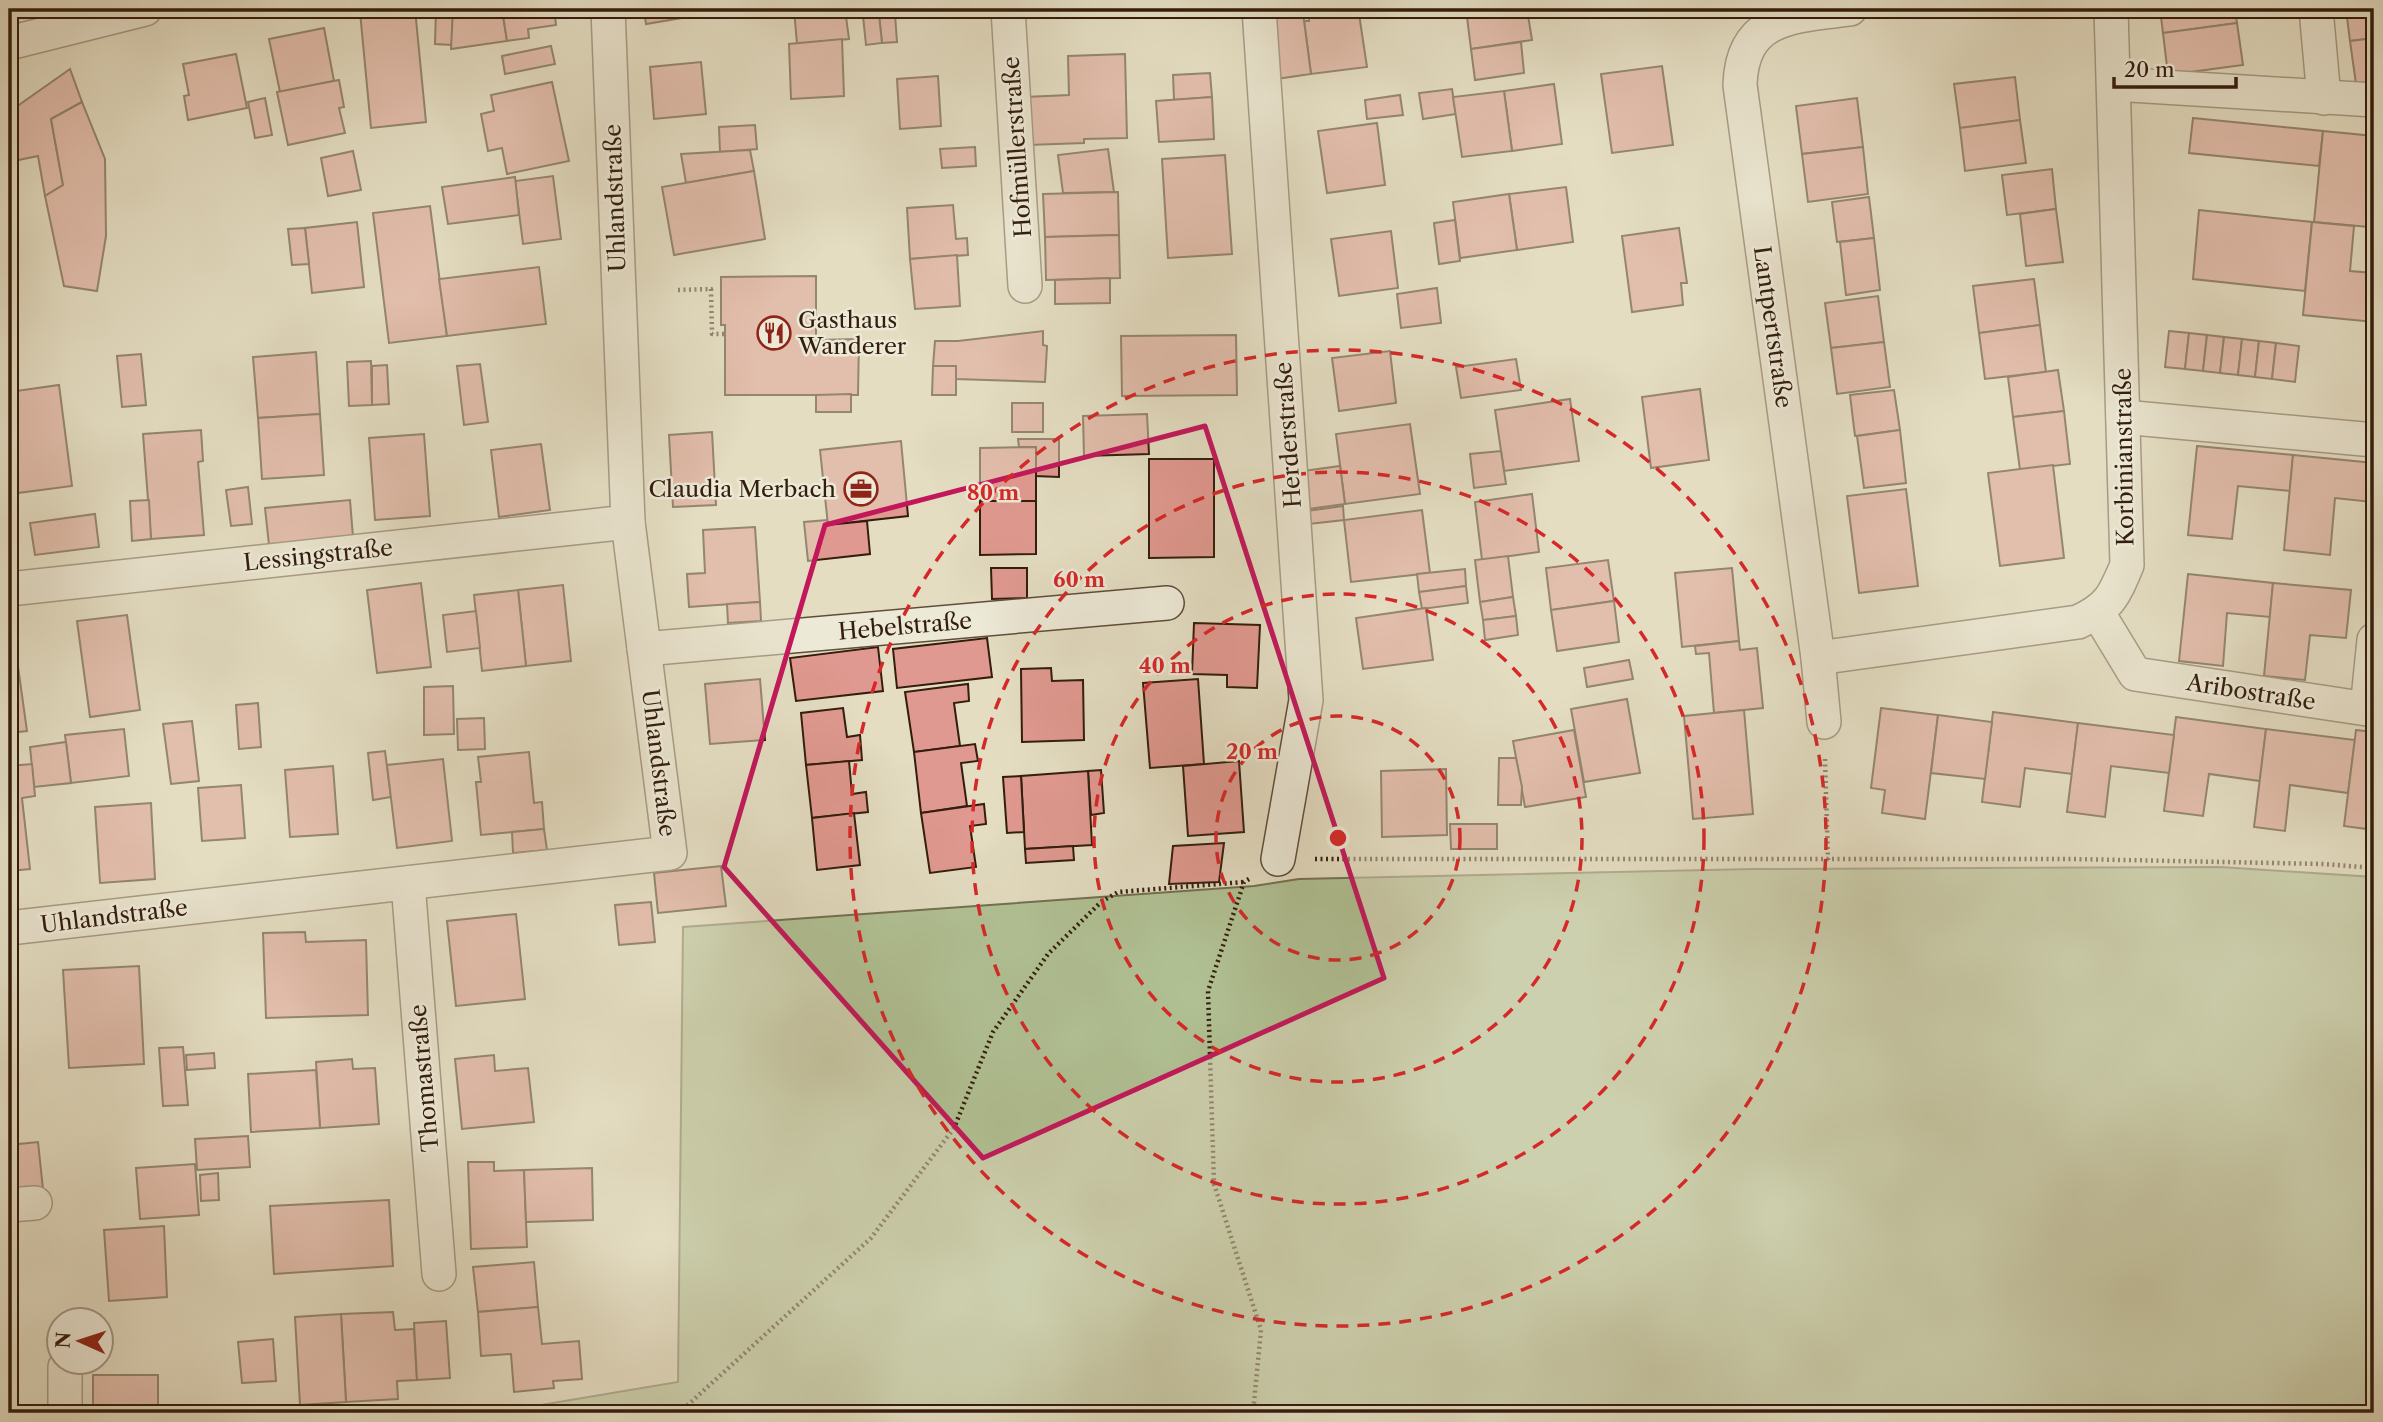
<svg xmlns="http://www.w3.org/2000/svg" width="2383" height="1422" font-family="'Libre Caslon Text',serif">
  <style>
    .green { fill: #b1c295; stroke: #727051; stroke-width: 2 }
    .building { fill: #e09990; stroke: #331d0d; stroke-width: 2 }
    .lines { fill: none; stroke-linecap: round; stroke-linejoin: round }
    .minor-casing { stroke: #5f4d3a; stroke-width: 36 }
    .path { stroke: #331d0d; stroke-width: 4.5; stroke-dasharray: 2 3.5; stroke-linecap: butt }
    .minor { stroke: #ede9d7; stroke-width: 33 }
    .marked { fill: none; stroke: #c2185b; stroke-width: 5; stroke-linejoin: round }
    .ring { fill: none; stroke: #d62828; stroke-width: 3.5; stroke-dasharray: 12 9 }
    .labels { text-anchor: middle; stroke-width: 5; stroke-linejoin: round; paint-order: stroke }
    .street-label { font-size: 23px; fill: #331d0d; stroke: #ede9d7 }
    .poi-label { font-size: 23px; fill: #331d0d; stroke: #ede9d7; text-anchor: start }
    .centre { fill: #d62828; stroke: #ede9d7; stroke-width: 3.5 }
    .ring-label { font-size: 21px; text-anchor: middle; font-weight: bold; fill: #d62828; stroke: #ede9d7; stroke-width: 5; stroke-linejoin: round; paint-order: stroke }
  </style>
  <rect width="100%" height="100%" fill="#e4ddc2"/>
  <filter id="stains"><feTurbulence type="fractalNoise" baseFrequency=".00286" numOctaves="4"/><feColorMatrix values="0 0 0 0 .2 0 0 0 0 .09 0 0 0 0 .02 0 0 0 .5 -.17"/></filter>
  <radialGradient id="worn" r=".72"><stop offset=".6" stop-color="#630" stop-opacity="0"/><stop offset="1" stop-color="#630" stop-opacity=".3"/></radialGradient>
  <path class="green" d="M2221,867L2374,877V1413H493L678,1382L683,927L1254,886L1299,879L1753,869Z"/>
  <g class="building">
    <path d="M390,9H415L426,122L371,128L360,12Z"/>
    <path d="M436,9H453L452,45L435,44Z"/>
    <path d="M453,9H502L507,41L451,49Z"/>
    <path d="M502,9H554L556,25L528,29L529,38L507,41Z"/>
    <path d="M644,9H711L712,13L646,24Z"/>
    <path d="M794,9H845L849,39L797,44Z"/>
    <path d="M895,9H946V13L923,15V9L896,12Z"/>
    <path d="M1308,9H1365V13L1359,14L1367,67L1311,74L1304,21H1309Z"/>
    <path d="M1466,9H1527L1532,40L1471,49Z"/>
    <path d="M2160,9H2235L2237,23L2163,33Z"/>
    <path d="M2346,9H2374V38L2350,41Z"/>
    <path d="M1303,13L1311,74L1276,79L1269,16Z"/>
    <path d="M895,14L897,42L882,43L879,15Z"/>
    <path d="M879,15L882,43L866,45L863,16Z"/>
    <path d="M2237,23L2243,65L2168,75L2163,33Z"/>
    <path d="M324,28L334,81L280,92L269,39Z"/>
    <path d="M2374,38V82L2356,84L2350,41Z"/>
    <path d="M842,39L844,96L791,99L789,44Z"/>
    <path d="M1521,42L1524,73L1475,80L1471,49Z"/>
    <path d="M551,46L555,64L505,74L502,56Z"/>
    <path d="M236,54L247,108L188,120L184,96L189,95L183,64Z"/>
    <path d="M1125,54L1127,138L1084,139V143L1028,145L1025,97L1069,95L1068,56Z"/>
    <path d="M701,62L706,114L654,119L650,67Z"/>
    <path d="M1662,66L1673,145L1612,153L1601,74Z"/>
    <path d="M70,69L82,102L51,119L63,185L45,196L38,156L9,162V112Z"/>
    <path d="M1210,73L1212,97L1174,100L1173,75Z"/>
    <path d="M938,76L941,126L900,129L897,79Z"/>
    <path d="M2015,77L2020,120L1960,128L1954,84Z"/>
    <path d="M339,80L344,107L339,108L345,133L288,145L277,92Z"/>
    <path d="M552,82L569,161L507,174L502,148L488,151L481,114L494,111L491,95Z"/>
    <path d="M1554,84L1562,144L1512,151L1504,91Z"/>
    <path d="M1452,89L1456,114L1423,119L1419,93Z"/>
    <path d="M1504,91L1512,151L1462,157L1453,97Z"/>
    <path d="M1400,95L1403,115L1367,119L1365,100Z"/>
    <path d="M1212,97L1214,139L1159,142L1156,101Z"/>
    <path d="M265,98L272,135L255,138L248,102Z"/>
    <path d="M1857,98L1863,147L1802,154L1796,106Z"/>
    <path d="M82,102L105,159L106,236L97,291L64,286L45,196L63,185L51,119Z"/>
    <path d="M2193,118L2323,131L2319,166L2189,153Z"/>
    <path d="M2020,120L2026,163L1965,171L1960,128Z"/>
    <path d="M1377,123L1385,185L1327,193L1318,131Z"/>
    <path d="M755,125L757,149L720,152L719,127Z"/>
    <path d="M2323,131L2374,136V173L2369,227L2314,222Z"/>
    <path d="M975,147L976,166L942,168L940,149Z"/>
    <path d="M1863,147L1868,194L1808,202L1802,154Z"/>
    <path d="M1108,149L1114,192L1063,193L1058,155Z"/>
    <path d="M750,150L754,171L686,183L681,154Z"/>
    <path d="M353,151L361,190L328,196L321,158Z"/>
    <path d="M1225,155L1232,254L1168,258L1162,159Z"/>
    <path d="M2052,169L2056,209L2007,215L2002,175Z"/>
    <path d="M754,171L765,239L674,255L662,187Z"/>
    <path d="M553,176L561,239L523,244L515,181Z"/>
    <path d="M515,177L519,215L448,224L442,187Z"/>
    <path d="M1566,187L1573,242L1517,250L1509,194Z"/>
    <path d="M1118,192L1119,235L1045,237L1043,194Z"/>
    <path d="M1509,194L1517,250L1460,258L1453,202Z"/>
    <path d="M1869,197L1874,238L1837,242L1832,202Z"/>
    <path d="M953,205L956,239L967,238L968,255L910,259L907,208Z"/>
    <path d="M430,206L447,336L389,343L373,213Z"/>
    <path d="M2056,209L2063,262L2026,266L2020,214Z"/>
    <path d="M2199,210L2312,222L2305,291L2193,279Z"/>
    <path d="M1455,220L1460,261L1439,264L1434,223Z"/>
    <path d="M357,222L364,287L312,293L305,228Z"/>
    <path d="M2312,222L2354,226L2350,271L2374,273V322L2303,315Z"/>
    <path d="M305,228L309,264L292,265L288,229Z"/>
    <path d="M1679,228L1687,283H1681L1683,305L1632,312L1622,236Z"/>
    <path d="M1391,231L1398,288L1339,296L1331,239Z"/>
    <path d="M1119,235L1120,278L1046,280L1045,237Z"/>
    <path d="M1874,238L1880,290L1846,295L1840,242Z"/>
    <path d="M957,255L960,306L915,309L910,259Z"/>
    <path d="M539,267L546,324L447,336L439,279Z"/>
    <path d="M816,276V340L859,339L858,395H725V325H721V277Z"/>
    <path d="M1110,278V303L1055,304V280Z"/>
    <path d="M2034,279L2040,325L1979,333L1973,286Z"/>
    <path d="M1437,288L1441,323L1401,328L1397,294Z"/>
    <path d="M1878,296L1884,342L1831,348L1825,303Z"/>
    <path d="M2040,325L2046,372L1985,379L1979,333Z"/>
    <path d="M1043,331V345L1047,346L1045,382L956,379V366H933L935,341H958Z"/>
    <path d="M2169,331L2189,333L2185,369L2165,367Z"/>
    <path d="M2189,333L2207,335L2203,371L2185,369Z"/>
    <path d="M1236,335L1237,395L1122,396L1121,336Z"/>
    <path d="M2207,335L2224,337L2220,373L2203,371Z"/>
    <path d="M2224,337L2242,339L2238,375L2220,373Z"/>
    <path d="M2242,339L2259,341L2255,377L2238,375Z"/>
    <path d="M2259,341L2276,343L2272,379L2255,377Z"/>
    <path d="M1884,342L1890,387L1837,394L1831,348Z"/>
    <path d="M2276,343L2299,346L2295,382L2272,379Z"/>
    <path d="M1390,351L1396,403L1339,411L1332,358Z"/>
    <path d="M316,352L320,414L258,418L253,357Z"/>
    <path d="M141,354L146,405L122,407L117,356Z"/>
    <path d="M1516,359L1521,390L1461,398L1456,367Z"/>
    <path d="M371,361L372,405L349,406L347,362Z"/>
    <path d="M480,364L488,422L464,425L457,366Z"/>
    <path d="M387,365L389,404L372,405V366Z"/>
    <path d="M933,366H956V395H932Z"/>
    <path d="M2058,370L2064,411L2013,417L2008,377Z"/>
    <path d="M59,385L72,486L10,494L9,392Z"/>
    <path d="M1700,389L1709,460L1651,468L1642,397Z"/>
    <path d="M1894,390L1900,430L1855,436L1850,395Z"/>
    <path d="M851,394V412H816V395Z"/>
    <path d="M1570,399L1579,461L1504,471L1495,410Z"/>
    <rect x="1012" y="403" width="31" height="29"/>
    <path d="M2064,411L2070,464L2020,470L2013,417Z"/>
    <path d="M320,414L324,475L262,479L258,418Z"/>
    <path d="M1147,414L1149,454L1084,456L1083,416Z"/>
    <path d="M1410,424L1420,494L1345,504L1336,434Z"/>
    <path d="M201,430L203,461L198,462L204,535L151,539L143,434Z"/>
    <path d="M1900,430L1906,483L1864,488L1857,436Z"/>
    <path d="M712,432L716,505L673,507L669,435Z"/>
    <path d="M424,434L430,516L375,520L369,438Z"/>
    <path d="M1018,439H1059V477L1035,476L1036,447H1019Z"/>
    <path d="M901,441L908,516L828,525L820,450Z"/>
    <path d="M541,444L550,510L499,517L491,450Z"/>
    <path d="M2197,446L2293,455L2290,491L2238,486L2232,539L2188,535Z"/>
    <path d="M1036,447V501H980V448Z"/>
    <path d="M1501,451L1506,484L1474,488L1470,454Z"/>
    <path d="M2293,455L2374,463L2372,502L2335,498L2330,555L2284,550Z"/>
    <path d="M1149,459H1214V557L1149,558Z"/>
    <path d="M2053,465L2064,558L2000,566L1988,473Z"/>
    <path d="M1340,466L1345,504L1308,509L1303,471Z"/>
    <path d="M248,487L252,524L231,526L226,490Z"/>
    <path d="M1906,489L1918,586L1859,593L1847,496Z"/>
    <path d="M1532,494L1539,552L1482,560L1475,502Z"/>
    <path d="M149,500L151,539L132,541L130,501Z"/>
    <path d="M350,500L353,537L269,545L265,508Z"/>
    <path d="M980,501H1036V554L980,555Z"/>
    <path d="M1343,506L1344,520L1309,524L1307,511Z"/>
    <path d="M1422,510L1430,573L1351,582L1344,520Z"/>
    <path d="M95,514L99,547L35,555L30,523Z"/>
    <path d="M827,520L828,525L867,521L870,554L808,561L804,522Z"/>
    <path d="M755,527L760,602L689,607L687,574L705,573L703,530Z"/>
    <path d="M1508,556L1513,597L1480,602L1475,560Z"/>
    <path d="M1608,560L1614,601L1551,610L1546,568Z"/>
    <path d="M991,568H1027V598L992,599Z"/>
    <path d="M1732,568L1739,641L1682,647L1675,573Z"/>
    <path d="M1465,569L1466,586L1419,592L1417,574Z"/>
    <path d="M2188,574L2273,583L2270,617L2227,613L2223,666L2179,661Z"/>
    <path d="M421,583L431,667L377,673L367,590Z"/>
    <path d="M2273,583L2351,590L2346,638L2310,635L2305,680L2264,676Z"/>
    <path d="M563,585L571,661L526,666L518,590Z"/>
    <path d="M1466,586L1468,603L1422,609L1419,592Z"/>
    <path d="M518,590L526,666L482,671L474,595Z"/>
    <path d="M1513,597L1516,616L1483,620L1480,602Z"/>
    <path d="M1614,601L1619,642L1557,651L1551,610Z"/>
    <path d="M760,602L761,621L728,623L727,604Z"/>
    <path d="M1426,608L1433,660L1363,669L1356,618Z"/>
    <path d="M476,611L480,648L447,652L443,615Z"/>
    <path d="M127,615L140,710L90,717L77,621Z"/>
    <path d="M9,616H11L27,731L9,733Z"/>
    <path d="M1516,616L1518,635L1485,640L1483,620Z"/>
    <path d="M1194,623L1260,625L1257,688L1227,687V675L1192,674Z"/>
    <path d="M987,638L992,677L897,688L893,649Z"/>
    <path d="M1739,641L1740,650L1757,648L1763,708L1714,713L1709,653L1696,654L1695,646Z"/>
    <path d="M878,647L883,691L796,701L790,658Z"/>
    <path d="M1629,660L1633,679L1587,687L1584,668Z"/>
    <path d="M1051,668L1052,681L1083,680L1084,740L1022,742L1021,669Z"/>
    <path d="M760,679L765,740L710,744L705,684Z"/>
    <path d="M1198,679L1204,764L1150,768L1143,683Z"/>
    <path d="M968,684L969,701L954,703L960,746L914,752L905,692Z"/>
    <path d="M453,686L454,734L424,735V687Z"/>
    <path d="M1627,699L1640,773L1584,782L1571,709Z"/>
    <path d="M258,703L261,747L239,749L236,705Z"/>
    <path d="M843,708L847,737L860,735L862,760L806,765L801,713Z"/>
    <path d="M1881,708L1938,715L1925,819L1882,813L1885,790L1871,788Z"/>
    <path d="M1744,710L1753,814L1693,819L1684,716Z"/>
    <path d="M1993,712L2078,723L2072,774L2025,768L2020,807L1982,802Z"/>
    <path d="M1938,715L1992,722L1985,779L1931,773Z"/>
    <path d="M2176,717L2266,729L2260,781L2209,774L2203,816L2164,811Z"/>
    <path d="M484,718L485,749L458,750L457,719Z"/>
    <path d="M192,721L199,781L171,784L163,724Z"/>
    <path d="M2078,723L2174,735L2169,773L2111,766L2105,817L2067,812Z"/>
    <path d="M124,729L129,776L71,783L65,735Z"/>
    <path d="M2266,729L2355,740L2348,793L2290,785L2285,831L2254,827Z"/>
    <path d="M1574,730L1586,797L1525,807L1513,741Z"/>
    <path d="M2356,730L2374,732V830L2344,826Z"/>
    <path d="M66,742L71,783L34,787L30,747Z"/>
    <path d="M975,744L978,761L961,763L967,806L921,813L914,752Z"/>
    <path d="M385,751L391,797L373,800L368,753Z"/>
    <path d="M529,752L534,803L542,802L544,829L481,835L476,782H481L478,757Z"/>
    <path d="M1499,758H1516L1522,787L1521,805H1498Z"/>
    <path d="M443,759L452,841L397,848L387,765Z"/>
    <path d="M849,761L852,794L866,792L868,812L812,818L806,765Z"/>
    <path d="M1239,761L1244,832L1188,836L1183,766Z"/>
    <path d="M32,764L35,796L22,798L30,869L9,871V766Z"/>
    <path d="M333,766L338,834L290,837L285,770Z"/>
    <path d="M1446,769L1447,835L1382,837L1381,771Z"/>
    <path d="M1101,770L1104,813L1091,815L1088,771Z"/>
    <path d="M1088,771L1092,845L1025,849L1021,776Z"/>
    <path d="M1021,776L1024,832L1007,833L1003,777Z"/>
    <path d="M241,785L245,838L202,841L198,788Z"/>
    <path d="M151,803L155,879L100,883L95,807Z"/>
    <path d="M984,804L986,824L970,826L976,867L930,873L921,813Z"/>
    <path d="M854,813L860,865L817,870L812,818Z"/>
    <path d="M1450,824H1497V849H1451Z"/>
    <path d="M544,829L547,850L513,853L512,832Z"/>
    <path d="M1224,843L1219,882L1169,884L1173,846Z"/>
    <path d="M1073,846L1074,860L1026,863L1025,849Z"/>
    <path d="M721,866L726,906L658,913L654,873Z"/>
    <path d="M651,902L655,942L619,945L615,905Z"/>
    <path d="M516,914L525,999L456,1006L447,921Z"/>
    <path d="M305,932L306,942L366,940L368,1015L266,1018L263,933Z"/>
    <path d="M139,966L144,1064L69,1068L63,970Z"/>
    <path d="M183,1047L188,1105L163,1106L159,1048Z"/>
    <path d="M214,1053L215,1068L187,1070L186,1055Z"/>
    <path d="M494,1055L495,1071L528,1068L534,1122L462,1129L455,1059Z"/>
    <path d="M352,1059L353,1069L375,1068L379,1124L320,1128L316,1062Z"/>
    <path d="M316,1070L320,1128L251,1132L248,1074Z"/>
    <path d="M9,1081L12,1134H9Z"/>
    <path d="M248,1136L250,1167L197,1170L195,1139Z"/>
    <path d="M38,1142L43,1189L9,1193V1145Z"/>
    <path d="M468,1162H494V1171L524,1170L527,1247L471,1249Z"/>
    <path d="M195,1164L199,1215L140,1219L136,1168Z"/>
    <path d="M592,1168L593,1220L526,1222L524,1170Z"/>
    <path d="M218,1173L219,1200L201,1201L200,1175Z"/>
    <path d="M389,1200L393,1266L274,1274L270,1206Z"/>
    <path d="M164,1226L167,1297L109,1301L104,1230Z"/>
    <path d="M9,1236L14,1305L9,1306Z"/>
    <path d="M534,1262L538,1307L478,1312L473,1267Z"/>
    <path d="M538,1307L542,1344L579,1341L582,1379L553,1381L554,1388L514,1392L511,1354L481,1356L478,1312Z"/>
    <path d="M393,1312L395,1330L414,1329L417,1380L397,1381L398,1399L346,1402L341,1314Z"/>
    <path d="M341,1314L346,1402L300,1405L295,1317Z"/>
    <path d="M446,1321L450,1378L417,1380L414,1323Z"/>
    <path d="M273,1339L276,1381L242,1383L238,1342Z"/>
    <rect x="93" y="1375" width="65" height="38"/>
  </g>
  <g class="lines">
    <defs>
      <g id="minor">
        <path d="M1008,9L1025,286"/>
        <path d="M1259,9L1306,700L1278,859"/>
        <path d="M2316,9L2324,98"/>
        <path d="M9,43L145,9"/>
        <path d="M2114,84L2374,100"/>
        <path d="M2123,417L2374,440"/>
        <path d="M9,589L628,522"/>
        <path d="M2098,613L2135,674L2367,709L2374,640"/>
        <path d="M644,649L1167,603"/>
        <path d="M1818,658L2078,622C2109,608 2114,596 2127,565L2111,9"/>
        <path d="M1824,722L1818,658L1740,85C1742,15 1795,16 1850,9"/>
        <path d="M408,883L439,1274"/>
        <path d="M9,928L670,853L628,522L608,9"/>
        <path d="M9,1205L35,1203"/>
        <path d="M65,1367V1413"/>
      </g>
    </defs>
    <use href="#minor" class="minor-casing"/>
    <g class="path">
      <path d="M678,290L711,289L712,334H725"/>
      <path d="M1825,759L1828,860"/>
      <path d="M1315,859H2073L2324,864L2374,868"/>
      <path d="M1249,879L1244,882L1208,991L1214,1184L1261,1330L1253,1413"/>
      <path d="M679,1413L871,1238L954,1128L993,1032L1048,954L1101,902L1118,892L1244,882"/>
    </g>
    <use href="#minor" class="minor"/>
  </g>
  <path d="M0 0H2383V1422H0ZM1205,426L1384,978L983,1158L724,867L825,525Z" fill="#e4ddc2" fill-opacity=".55" fill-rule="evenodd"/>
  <path class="marked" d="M1205,426L1384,978L983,1158L724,867L825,525Z"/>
  <g class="ring">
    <circle cx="1338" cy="838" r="122"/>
    <circle cx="1338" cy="838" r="244"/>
    <circle cx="1338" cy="838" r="366"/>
    <circle cx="1338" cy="838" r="488"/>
  </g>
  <defs>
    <symbol id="restaurant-ring" viewBox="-11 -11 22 22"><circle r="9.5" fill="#ede9d7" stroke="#8f2418" stroke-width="1.5"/><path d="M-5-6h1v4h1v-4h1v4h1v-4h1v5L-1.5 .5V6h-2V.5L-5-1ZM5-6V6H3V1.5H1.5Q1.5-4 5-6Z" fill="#8f2418"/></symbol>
    <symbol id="office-ring" viewBox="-11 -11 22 22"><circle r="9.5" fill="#ede9d7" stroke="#8f2418" stroke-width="1.5"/><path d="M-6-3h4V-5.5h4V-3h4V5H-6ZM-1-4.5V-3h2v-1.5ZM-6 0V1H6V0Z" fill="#8f2418"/></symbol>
  </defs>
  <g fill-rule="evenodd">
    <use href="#restaurant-ring" x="755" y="314" width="38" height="38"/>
    <use href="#office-ring" x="842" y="470" width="38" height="38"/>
  </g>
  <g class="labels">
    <g class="street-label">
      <text transform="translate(1017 147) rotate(-94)" y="8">Hofmüllerstraße</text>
      <text transform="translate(615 198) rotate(-92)" y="8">Uhlandstraße</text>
      <text transform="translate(1773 327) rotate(82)" y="8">Lantpertstraße</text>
      <text transform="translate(1288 435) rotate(-94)" y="8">Herderstraße</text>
      <text transform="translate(2124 457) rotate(-91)" y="8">Korbinianstraße</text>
      <text transform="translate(318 555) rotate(-6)" y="8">Lessingstraße</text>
      <text transform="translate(905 626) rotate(-5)" y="8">Hebelstraße</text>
      <text transform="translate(2251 692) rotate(9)" y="8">Aribostraße</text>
      <text transform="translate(659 763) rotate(83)" y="8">Uhlandstraße</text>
      <text transform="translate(114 916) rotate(-7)" y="8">Uhlandstraße</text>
      <text transform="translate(424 1078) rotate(-95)" y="8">Thomastraße</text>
    </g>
    <g class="poi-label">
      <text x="798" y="328">Gasthaus<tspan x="798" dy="26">Wanderer</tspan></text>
      <text x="836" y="497" text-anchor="end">Claudia Merbach</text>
    </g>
  </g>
  <circle cx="1338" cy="838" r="10" class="centre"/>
  <g class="ring-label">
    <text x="993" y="500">80 m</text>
    <text x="1079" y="587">60 m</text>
    <text x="1165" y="673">40 m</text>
    <text x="1252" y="759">20 m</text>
  </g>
  <rect width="2383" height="1422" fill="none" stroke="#e4ddc2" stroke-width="35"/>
  <rect x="10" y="10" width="2362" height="1401" fill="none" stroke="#331d0d" stroke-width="3.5"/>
  <rect x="18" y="18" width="2348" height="1387" fill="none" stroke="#331d0d" stroke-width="2"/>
  <g transform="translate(80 1341) rotate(273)"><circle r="33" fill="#ede9d7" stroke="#a39786" stroke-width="2"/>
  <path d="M0-5L12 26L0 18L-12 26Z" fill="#8f2418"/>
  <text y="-10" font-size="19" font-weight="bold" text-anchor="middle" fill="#331d0d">N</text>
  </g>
  <path d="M2114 77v10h122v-10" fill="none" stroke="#331d0d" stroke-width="3.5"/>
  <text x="2124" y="77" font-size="21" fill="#331d0d" stroke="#ede9d7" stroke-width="5" paint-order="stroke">20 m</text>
  <rect width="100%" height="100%" filter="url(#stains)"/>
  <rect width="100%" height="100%" fill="url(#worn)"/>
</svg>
